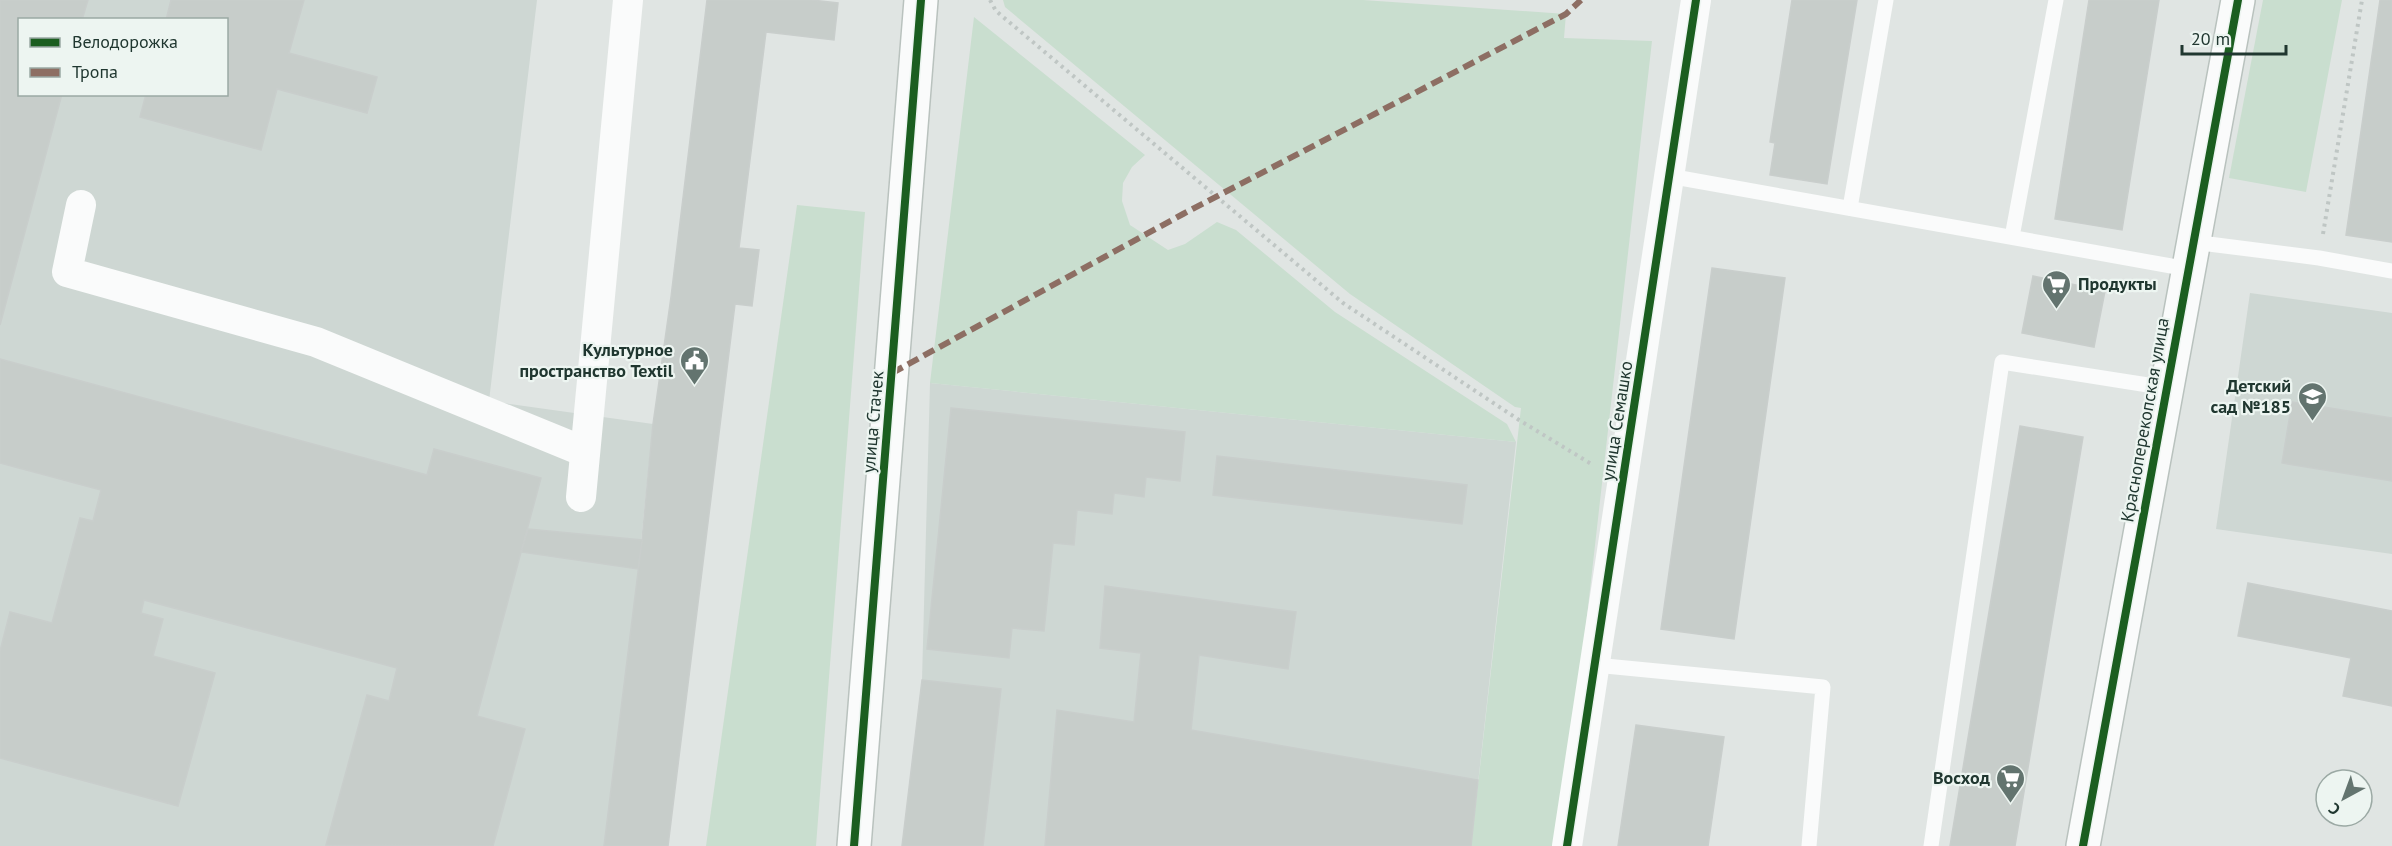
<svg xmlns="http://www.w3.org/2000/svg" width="2392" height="846" font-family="'PT Sans',sans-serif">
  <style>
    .built { fill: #ced7d3; fill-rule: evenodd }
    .green { fill: #c9decf }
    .building { fill: #c7cdca; stroke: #c9cecc; stroke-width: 1.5 }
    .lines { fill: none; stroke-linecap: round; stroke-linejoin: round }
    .secondary-casing { stroke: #b9c2be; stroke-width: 36 }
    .path { stroke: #bfc6c4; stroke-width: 4; stroke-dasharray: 3 4.5; stroke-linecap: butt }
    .lane { stroke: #fafbfb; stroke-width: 15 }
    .street { stroke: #fafbfb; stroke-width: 30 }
    .secondary { stroke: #fafbfb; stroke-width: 33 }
    .quiet { stroke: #8d6e63; stroke-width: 6; stroke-dasharray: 12 6; stroke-linecap: butt }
    .cycleway-casing { stroke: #edf5f1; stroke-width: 11 }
    .cycleway { stroke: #1b5e20; stroke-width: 8 }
    .labels { text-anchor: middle; stroke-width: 4.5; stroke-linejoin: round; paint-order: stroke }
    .poi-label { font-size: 18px; font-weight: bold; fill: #203730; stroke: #edf5f1; text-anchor: end }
    .street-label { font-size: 18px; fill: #203730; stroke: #edf5f1 }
  </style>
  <rect width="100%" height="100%" fill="#e0e5e3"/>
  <g class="built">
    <path d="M0,0H537L489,401L653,424L610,846H0ZM20,20H226V94H20Z"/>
    <path d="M2250,293L2392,313V554L2216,529Z"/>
    <path d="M930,383L1516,442L1471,846H902L922,680Z"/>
  </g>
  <g class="green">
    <path d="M1003,0H1363L1566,14L1564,38L1652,41L1561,846H1471L1521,408L1515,407L1350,294L1005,7Z"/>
    <path d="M2263,0H2342L2306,192L2229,178Z"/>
    <path d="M974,17L1145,155L1132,167L1123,183L1122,201L1130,225L1168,250L1185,244L1217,222L1236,230L1335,312L1507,424L1516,442L930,383Z"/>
    <path d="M797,205L865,212L816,846H706Z"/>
  </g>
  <g class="building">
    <path d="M0,0H88L82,20H20V94H62L0,325Z"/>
    <path d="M171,0H304L289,53L377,77L367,113L277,89L261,150L140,117L146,94H226V20H166Z"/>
    <path d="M707,0H812L838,3L834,40L766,32L739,248L759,250L752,306L735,304L668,846H604L642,540L653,424L671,297Z"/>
    <path d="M1792,0H1857L1827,184L1770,175L1775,143L1770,142Z"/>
    <path d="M2089,0H2159L2122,230L2055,219Z"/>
    <path d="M2380,0H2392V242L2346,235Z"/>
    <path d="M1712,268L1785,278L1734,639L1661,629Z"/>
    <path d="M2033,276L2105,291L2094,347L2022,333Z"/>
    <path d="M0,359L427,475L434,449L541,478L477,716L525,729L493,846L326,845L367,695L389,701L397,668L144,600L141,613L163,619L153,656L215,673L178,806L0,758V651L10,612L52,623L80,518L93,521L101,490L0,463Z"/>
    <path d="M2292,402L2392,418V481L2282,463Z"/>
    <path d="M951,408L1185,432L1180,481L1146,477L1144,497L1114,493L1112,514L1077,510L1074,545L1053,543L1044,631L1012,628L1009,658L927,649Z"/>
    <path d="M2020,426L2083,437L2015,846H1950Z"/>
    <path d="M1217,456L1467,485L1462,524L1213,495Z"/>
    <path d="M528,529L642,540L638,569L521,552Z"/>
    <path d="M2248,583L2392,611V706L2343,696L2351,658L2238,636Z"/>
    <path d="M1105,586L1296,612L1288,669L1199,655L1191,730L1478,780L1471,846H1045L1057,710L1134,722L1141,653L1100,648Z"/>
    <path d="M922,680L1001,689L983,846H902Z"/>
    <path d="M1636,725L1724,737L1708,846H1618Z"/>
  </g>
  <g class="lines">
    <defs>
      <g id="secondary">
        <path d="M854,846L921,0"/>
        <path d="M2083,846L2238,0"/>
      </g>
    </defs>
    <use href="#secondary" class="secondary-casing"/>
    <g class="path">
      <path d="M990,0L996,11L1343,303L1519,420L1593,465"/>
      <path d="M2323,234L2362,0"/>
    </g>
    <g class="lane">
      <path d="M1669,176L2188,269"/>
      <path d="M1850,208L1886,0"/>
      <path d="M2012,237L2056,0"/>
      <path d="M2193,242L2319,258L2392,271"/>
      <path d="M1595,665L1823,687L1809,846"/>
      <path d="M1931,846L2002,362L2167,388"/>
    </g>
    <g class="street">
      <path d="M81,205L67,272L316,342L585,452"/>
      <path d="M581,497L628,0"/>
      <path d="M1567,846L1696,0"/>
    </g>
    <use href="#secondary" class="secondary"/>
    <path class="quiet" d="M892,373L1183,214L1566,14L1581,0"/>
    <defs>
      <g id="cycleway">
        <path d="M854,846L921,0"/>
        <path d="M1567,846L1696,0"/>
        <path d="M2083,846L2238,0"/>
      </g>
    </defs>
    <use href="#cycleway" class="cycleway-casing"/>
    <use href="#cycleway" class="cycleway"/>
  </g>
  <defs>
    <symbol id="supermarket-pin" viewBox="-11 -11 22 30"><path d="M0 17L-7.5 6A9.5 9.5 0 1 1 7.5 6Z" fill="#63746f" stroke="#edf5f1"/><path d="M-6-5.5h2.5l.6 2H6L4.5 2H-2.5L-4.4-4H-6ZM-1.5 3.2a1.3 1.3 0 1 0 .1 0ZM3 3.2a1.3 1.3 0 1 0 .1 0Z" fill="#fff"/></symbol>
    <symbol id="civic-pin" viewBox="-11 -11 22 30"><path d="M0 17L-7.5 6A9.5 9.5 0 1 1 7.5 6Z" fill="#63746f" stroke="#edf5f1"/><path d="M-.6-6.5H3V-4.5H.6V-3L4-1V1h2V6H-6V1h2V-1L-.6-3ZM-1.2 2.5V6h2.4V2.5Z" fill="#fff"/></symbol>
    <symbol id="school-pin" viewBox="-11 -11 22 30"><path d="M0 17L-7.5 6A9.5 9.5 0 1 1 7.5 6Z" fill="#63746f" stroke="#edf5f1"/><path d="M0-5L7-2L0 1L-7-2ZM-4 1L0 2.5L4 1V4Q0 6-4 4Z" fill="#fff"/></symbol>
  </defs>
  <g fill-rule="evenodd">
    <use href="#supermarket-pin" x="2040" y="268" width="33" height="45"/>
    <use href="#civic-pin" x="678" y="344" width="33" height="45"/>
    <use href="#school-pin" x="2296" y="380" width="33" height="45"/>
    <use href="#supermarket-pin" x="1994" y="762" width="33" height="45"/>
  </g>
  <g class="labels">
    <g class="poi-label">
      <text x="2078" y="290" text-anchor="start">Продукты</text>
      <text x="673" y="356">Культурное<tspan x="673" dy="21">пространство Textil</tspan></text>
      <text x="2291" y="392">Детский<tspan x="2291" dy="21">сад №185</tspan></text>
      <text x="1990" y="784">Восход</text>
    </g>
    <g class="street-label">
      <text transform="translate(2145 420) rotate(-80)" y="6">Красноперекопская улица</text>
      <text transform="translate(1617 421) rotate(-81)" y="6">улица Семашко</text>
      <text transform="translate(873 422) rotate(-85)" y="6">улица Стачек</text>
    </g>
  </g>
  <rect x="18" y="18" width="210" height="78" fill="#edf5f1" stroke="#9ba9a4" stroke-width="1.5"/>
  <rect x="30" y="38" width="30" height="9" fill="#1b5e20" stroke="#9ba9a4" stroke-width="1.5"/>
  <text x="72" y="48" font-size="18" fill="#203730">Велодорожка</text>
  <rect x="30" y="68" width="30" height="9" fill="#8d6e63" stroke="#9ba9a4" stroke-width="1.5"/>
  <text x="72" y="78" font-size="18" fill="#203730">Тропа</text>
  <g transform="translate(2344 798) rotate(221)"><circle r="28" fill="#edf5f1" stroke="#9ba9a4" stroke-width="1.5"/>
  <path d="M0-4.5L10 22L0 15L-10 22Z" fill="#63746f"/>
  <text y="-9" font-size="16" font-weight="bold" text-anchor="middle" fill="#203730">С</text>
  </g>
  <path d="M2182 45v9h104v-9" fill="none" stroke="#203730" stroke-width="3"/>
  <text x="2191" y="45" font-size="18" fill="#203730" stroke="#edf5f1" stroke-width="4.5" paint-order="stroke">20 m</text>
</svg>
